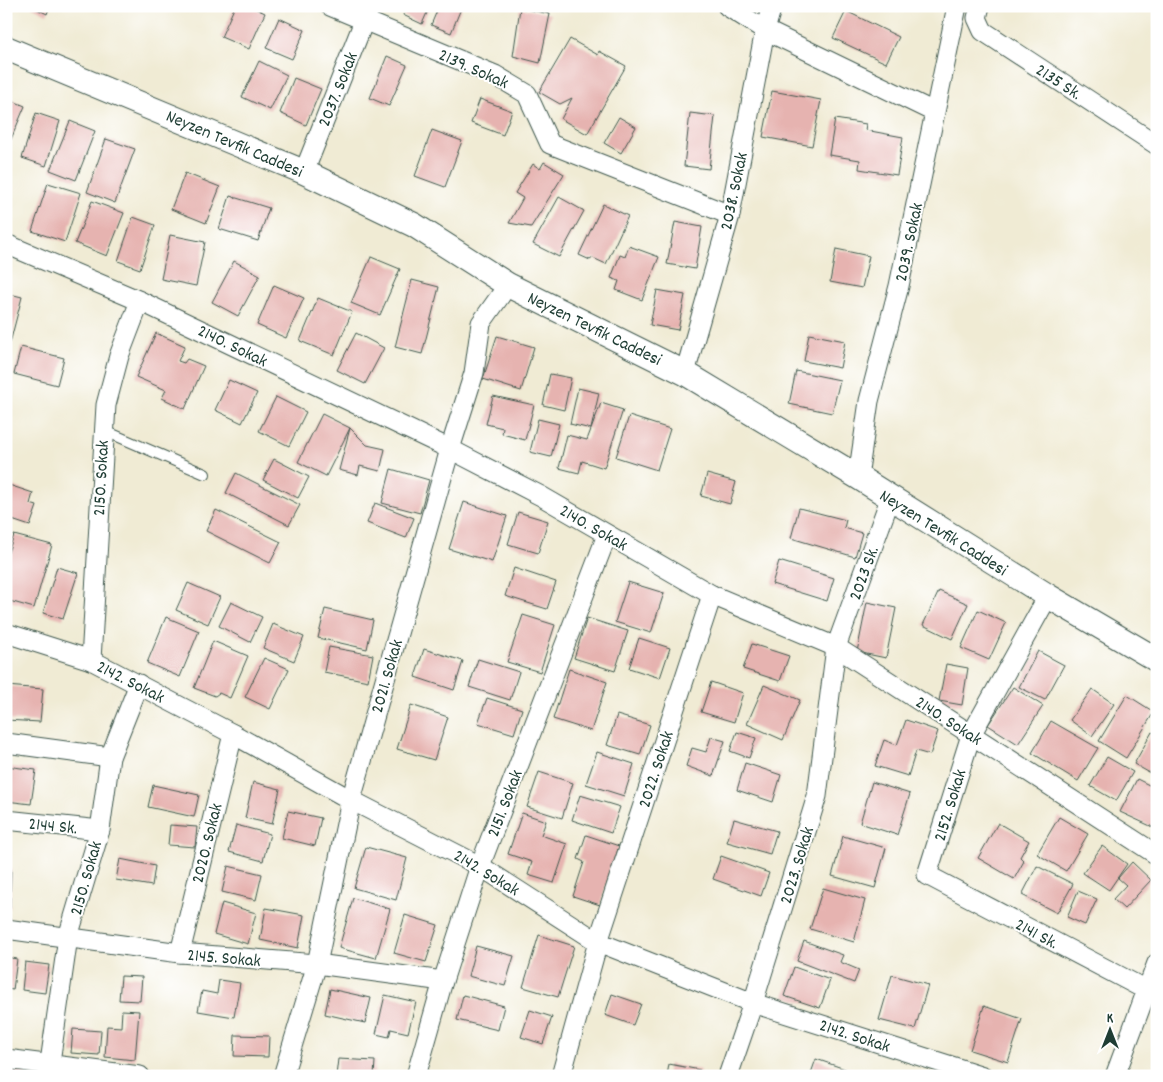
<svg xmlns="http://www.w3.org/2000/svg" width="1163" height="1082" font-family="Dekko,sans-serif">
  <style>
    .building { fill: #e6b3b0 }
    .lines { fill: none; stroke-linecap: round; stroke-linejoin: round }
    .service-casing { stroke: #3e574c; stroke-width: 12 }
    .minor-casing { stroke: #3e574c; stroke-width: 21 }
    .tertiary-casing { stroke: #3e574c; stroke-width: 26 }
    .service { stroke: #fff; stroke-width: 10 }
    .minor { stroke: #fff; stroke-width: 19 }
    .tertiary { stroke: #fff; stroke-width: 24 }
    .labels { text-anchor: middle; stroke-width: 4; stroke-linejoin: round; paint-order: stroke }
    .street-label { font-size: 18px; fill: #1f3d34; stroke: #fff }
  </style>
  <rect width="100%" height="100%" fill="#fff"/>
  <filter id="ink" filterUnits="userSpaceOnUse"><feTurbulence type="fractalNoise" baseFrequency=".02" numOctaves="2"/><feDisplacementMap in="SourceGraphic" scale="10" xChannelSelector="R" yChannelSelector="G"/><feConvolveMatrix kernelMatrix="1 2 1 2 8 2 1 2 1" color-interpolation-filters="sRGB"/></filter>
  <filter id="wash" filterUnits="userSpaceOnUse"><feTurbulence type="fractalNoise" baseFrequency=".0096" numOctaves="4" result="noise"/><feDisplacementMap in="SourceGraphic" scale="20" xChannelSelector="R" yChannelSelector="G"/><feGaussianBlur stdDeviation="1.12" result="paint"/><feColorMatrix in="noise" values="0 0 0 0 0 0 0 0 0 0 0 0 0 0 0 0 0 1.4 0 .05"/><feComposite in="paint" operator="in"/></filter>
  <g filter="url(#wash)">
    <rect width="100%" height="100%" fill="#f0ebd4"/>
    <g id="blocks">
      <g class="building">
        <path d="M31,6H50L47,14Z"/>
        <path d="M235,6H250L265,13L249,49L221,37Z"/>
        <path d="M406,6H430L422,24L403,15Z"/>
        <path d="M439,6H462L451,33L431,25Z"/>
        <path d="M520,8L550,14L540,63L513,56Z"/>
        <path d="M846,11L899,37L886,63L833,38Z"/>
        <path d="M279,18L305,30L292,59L266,48Z"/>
        <path d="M570,39L598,55L599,51L626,66L587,134L561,119L572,98L560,104L539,92Z"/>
        <path d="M387,56L407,65L389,106L370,98Z"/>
        <path d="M259,61L287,75L270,110L242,97Z"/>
        <path d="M294,78L321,89L306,125L280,113Z"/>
        <path d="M772,91L821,100L812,146L763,137Z"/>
        <path d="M6,98L25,106L6,151Z"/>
        <path d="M480,99L512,111L503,135L471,123Z"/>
        <path d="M36,113L60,121L46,166L22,158Z"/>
        <path d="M690,113L715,116L709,169L684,166Z"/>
        <path d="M619,117L636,127L621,153L604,143Z"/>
        <path d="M835,119L866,124L865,130L903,137L897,175L859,169L860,160L829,155Z"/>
        <path d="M70,121L95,131L76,180L50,170Z"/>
        <path d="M432,130L462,141L445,187L415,176Z"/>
        <path d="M106,139L135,149L115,203L87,192Z"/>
        <path d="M544,162L564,174L531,227L509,223L523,198L515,193L533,164L540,169Z"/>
        <path d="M185,173L220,187L206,223L171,209Z"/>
        <path d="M48,183L81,193L65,242L32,231Z"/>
        <path d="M230,196L269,208L258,241L219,229Z"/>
        <path d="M559,197L584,211L559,257L533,244Z"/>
        <path d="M92,201L124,213L107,256L75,243Z"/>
        <path d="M603,204L628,216L606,264L593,258L590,260L579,255Z"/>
        <path d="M133,217L155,225L140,269L118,261Z"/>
        <path d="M675,222L702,227L695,269L667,264Z"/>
        <path d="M170,235L205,242L196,286L161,279Z"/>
        <path d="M629,246L659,257L642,300L616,290L619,281L611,278L620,255L625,257Z"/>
        <path d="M836,249L869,256L862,288L830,282Z"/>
        <path d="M371,257L400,269L380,315L351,303Z"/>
        <path d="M234,261L260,275L238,316L212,302Z"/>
        <path d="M412,280L439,287L422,354L395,347Z"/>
        <path d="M274,285L304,298L286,338L257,325Z"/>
        <path d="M657,290L685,295L678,330L650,325Z"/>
        <path d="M6,293L22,297L10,343L6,342Z"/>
        <path d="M318,298L352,312L334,355L300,341Z"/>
        <path d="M156,333L185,346L178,361L184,363L187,359L204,366L185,409L162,398L166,390L136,377Z"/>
        <path d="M356,333L384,348L365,384L337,370Z"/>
        <path d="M809,334L845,341L840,368L804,361Z"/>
        <path d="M497,336L534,347L521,391L483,379Z"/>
        <path d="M21,347L64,358L57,385L14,374Z"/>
        <path d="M796,371L840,380L832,413L789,404Z"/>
        <path d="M550,374L571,378L564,410L543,405Z"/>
        <path d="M229,380L257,393L242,423L215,410Z"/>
        <path d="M578,388L599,393L591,429L570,424Z"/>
        <path d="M493,396L534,405L525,440L502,434L503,428L486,424Z"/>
        <path d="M276,397L306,412L289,446L259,431Z"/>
        <path d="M601,403L623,410L604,468L582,461L579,473L559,468L567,435L587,440Z"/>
        <path d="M322,414L350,428L326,476L298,462Z"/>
        <path d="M629,416L670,429L657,470L616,457Z"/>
        <path d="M538,419L559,424L551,457L530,452Z"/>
        <path d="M350,428L367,445L385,449L380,471L360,466L358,475L339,470Z"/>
        <path d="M274,459L309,477L298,498L263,480Z"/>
        <path d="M391,469L429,480L420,513L382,503Z"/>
        <path d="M236,473L300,505L289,525L226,493Z"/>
        <path d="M707,474L736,482L730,504L701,496Z"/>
        <path d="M6,484L33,493L30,504L37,506L30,526L6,518Z"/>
        <path d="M464,502L507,516L492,562L449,549Z"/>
        <path d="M375,503L414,518L406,538L367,523Z"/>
        <path d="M799,508L846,520L844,528L862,533L855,557L791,538Z"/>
        <path d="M216,510L281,542L270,563L206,531Z"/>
        <path d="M518,512L548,521L538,553L508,544Z"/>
        <path d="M14,535L52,545L34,608L6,600V558Z"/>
        <path d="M779,561L834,578L827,601L772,584Z"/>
        <path d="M57,567L78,573L63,619L43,613Z"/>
        <path d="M514,568L556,582L547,609L505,596Z"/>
        <path d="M628,582L664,593L651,633L615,622Z"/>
        <path d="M188,583L220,597L208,624L176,610Z"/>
        <path d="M939,591L968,604L952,639L923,625Z"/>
        <path d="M231,602L262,617L250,642L219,626Z"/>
        <path d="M867,602L896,608L886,658L857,652Z"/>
        <path d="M325,609L373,620L367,649L318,638Z"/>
        <path d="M978,610L1006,623L989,660L961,648Z"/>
        <path d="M523,615L555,625L540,672L507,662Z"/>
        <path d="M166,617L199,631L180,677L147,663Z"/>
        <path d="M587,618L628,631L615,671L574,658Z"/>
        <path d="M273,624L304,637L294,661L263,648Z"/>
        <path d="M639,638L670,648L660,678L629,668Z"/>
        <path d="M213,641L248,656L230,698L219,693L215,696L194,688Z"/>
        <path d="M752,644L789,656L780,681L743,669Z"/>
        <path d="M329,647L373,655L368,681L324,672Z"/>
        <path d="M424,649L463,661L454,690L415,677Z"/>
        <path d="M1038,651L1064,665L1045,700L1019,687Z"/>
        <path d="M264,658L289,669L270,709L245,697Z"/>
        <path d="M478,659L519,672L510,700L469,687Z"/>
        <path d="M946,664L968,668L962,705L939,701Z"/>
        <path d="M569,669L607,682L591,731L553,719Z"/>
        <path d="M711,682L743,693L734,722L701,712Z"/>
        <path d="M764,685L800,700L783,740L747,724Z"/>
        <path d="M6,686L43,689L40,722L6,720Z"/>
        <path d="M1013,687L1043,706L1018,744L988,725Z"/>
        <path d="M1092,689L1114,704L1092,736L1070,720Z"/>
        <path d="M1127,695L1154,712L1126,758L1099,741Z"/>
        <path d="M487,698L522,709L514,734L478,723Z"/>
        <path d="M411,705L448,717L434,760L397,749Z"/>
        <path d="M617,715L650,725L640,755L607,745Z"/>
        <path d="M906,720L938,731L930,755L916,751L908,776L875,766L884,740L897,745Z"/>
        <path d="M1051,721L1098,748L1078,781L1032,753Z"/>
        <path d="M737,732L756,738L749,758L730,751Z"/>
        <path d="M1152,732L1157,735V777L1134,764Z"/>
        <path d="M711,737L725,741L713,776L686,766L692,748L706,752Z"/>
        <path d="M597,752L634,764L624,796L586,784Z"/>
        <path d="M1107,757L1133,772L1116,801L1090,786Z"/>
        <path d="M745,763L781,775L773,802L737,790Z"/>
        <path d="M6,766L36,770L31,804L6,801Z"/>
        <path d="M539,772L573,783L562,818L527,807Z"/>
        <path d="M1137,779L1157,789V829L1120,812Z"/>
        <path d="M253,782L280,789L272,824L245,818Z"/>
        <path d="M872,782L910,794L897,835L860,823Z"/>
        <path d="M153,785L199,795L194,817L148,807Z"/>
        <path d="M580,795L620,807L611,833L572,820Z"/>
        <path d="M288,811L321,818L315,846L282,838Z"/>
        <path d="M522,813L546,821L541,835L567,844L554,883L528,875L532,862L508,854Z"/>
        <path d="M1059,817L1088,834L1066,871L1037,854Z"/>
        <path d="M734,819L777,831L770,854L727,842Z"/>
        <path d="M998,823L1029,841L1020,857L1024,861L1014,879L978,858Z"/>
        <path d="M170,825L197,827L195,847L168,845Z"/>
        <path d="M236,825L270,834L263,861L229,852Z"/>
        <path d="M586,835L619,846L600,905L573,896L584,862L578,859Z"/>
        <path d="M843,836L886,848L875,888L832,876Z"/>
        <path d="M1102,846L1127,864L1109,890L1083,873Z"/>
        <path d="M366,847L407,858L396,900L354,888Z"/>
        <path d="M721,856L769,873L761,896L713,879Z"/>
        <path d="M120,859L155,866L152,886L116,880Z"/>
        <path d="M1132,862L1151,880L1124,909L1113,899L1126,885L1118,878Z"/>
        <path d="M228,866L262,874L256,900L222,892Z"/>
        <path d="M1037,866L1073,884L1057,913L1022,895Z"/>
        <path d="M6,869H11L10,908H6Z"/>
        <path d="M823,888L865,900L854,942L810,929Z"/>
        <path d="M1078,891L1097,899L1085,925L1067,917Z"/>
        <path d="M353,898L390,909L376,958L339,948Z"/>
        <path d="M222,903L256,913L248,944L214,934Z"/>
        <path d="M266,908L304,915L298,948L260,940Z"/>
        <path d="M405,915L438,925L426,962L394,953Z"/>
        <path d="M539,935L574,946L558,997L523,987Z"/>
        <path d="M804,941L843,955L840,962L859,970L854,983L797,961Z"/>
        <path d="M476,946L514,956L505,986L468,976Z"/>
        <path d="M6,957L17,959L13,990L6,989Z"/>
        <path d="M25,962L49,965L45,993L22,990Z"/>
        <path d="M794,967L830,980L820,1008L784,996Z"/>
        <path d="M892,975L928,985L915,1029L879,1020Z"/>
        <path d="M121,976L142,977L140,1001L119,1000Z"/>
        <path d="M219,980L240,983L234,1017L198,1011L202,991L217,994Z"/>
        <path d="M330,989L371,998L365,1023L325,1014Z"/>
        <path d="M612,994L641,1004L633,1025L605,1015Z"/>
        <path d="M385,995L416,1002L408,1033L391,1029L389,1037L376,1034Z"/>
        <path d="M463,995L504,1006L498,1030L457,1020Z"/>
        <path d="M984,1006L1022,1019L1008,1062L970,1050Z"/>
        <path d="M122,1010L139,1011L135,1060L105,1057L107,1026L121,1027Z"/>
        <path d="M530,1010L552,1017L543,1044L521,1037Z"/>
        <path d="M73,1029L101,1031L99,1055L71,1053Z"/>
        <path d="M235,1035L269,1036L268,1057L234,1056Z"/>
        <path d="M338,1059L375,1061L374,1076H336Z"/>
        <path d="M816,1059L848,1070L845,1076H810Z"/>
        <path d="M669,1064L700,1070L698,1076H667Z"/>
        <path d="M6,1067L27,1069L26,1076H6Z"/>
      </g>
    </g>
  </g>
  <g filter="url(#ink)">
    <use href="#blocks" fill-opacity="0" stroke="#3e574c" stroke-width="1"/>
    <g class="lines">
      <defs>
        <path id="service" d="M103,430L205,474"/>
        <g id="minor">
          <path d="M330,6L495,75L527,94L550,144L730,215"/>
          <path d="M727,6L765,30L934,112"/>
          <path d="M980,6L977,18L983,31L1157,145"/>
          <path d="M304,172L370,6"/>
          <path d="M6,244L140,301L450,449L541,496L712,595L836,647L1157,855"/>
          <path d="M685,373L730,215L765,30L772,6"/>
          <path d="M858,477L869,401L899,286L957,6"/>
          <path d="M1048,596L971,735L927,875L1148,991"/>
          <path d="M6,633L91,660L233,734L351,800L480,866L598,942L753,1003L983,1076"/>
          <path d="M91,660L106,405L119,356L140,301"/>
          <path d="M6,743L110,757"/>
          <path d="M6,820L100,830"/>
          <path d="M6,929L180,953L317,964L443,981"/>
          <path d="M180,953L233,734"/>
          <path d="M6,1059L140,1076"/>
          <path d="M48,1076L68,937L100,830L110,757L139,684"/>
          <path d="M283,1076L317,964L351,800L450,449L474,373L481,323L508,285"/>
          <path d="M416,1076L443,981L480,866L607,535"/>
          <path d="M561,1076L598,942L712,595"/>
          <path d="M728,1076L753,1003L817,796L836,647L890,499"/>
          <path d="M1115,1076L1157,963"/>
        </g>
        <path id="tertiary" d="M6,48L304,172L414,225L508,285L685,373L858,477L1048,596L1157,660"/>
      </defs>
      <use href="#service" class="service-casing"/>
      <use href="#minor" class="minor-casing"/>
      <use href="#tertiary" class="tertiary-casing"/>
      <use href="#service" class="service"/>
      <use href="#minor" class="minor"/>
      <use href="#tertiary" class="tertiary"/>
    </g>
  </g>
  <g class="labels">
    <g class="street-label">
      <text transform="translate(474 68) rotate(24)" y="6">2139. Sokak</text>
      <text transform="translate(1059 81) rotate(33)" y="6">2135 Sk.</text>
      <text transform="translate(337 89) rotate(-68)" y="6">2037. Sokak</text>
      <text transform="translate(235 143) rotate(23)" y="6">Neyzen Tevfik Caddesi</text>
      <text transform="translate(733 191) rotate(-78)" y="6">2038. Sokak</text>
      <text transform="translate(908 242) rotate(-78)" y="6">2039. Sokak</text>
      <text transform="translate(595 328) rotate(26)" y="6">Neyzen Tevfik Caddesi</text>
      <text transform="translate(233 345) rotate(26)" y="6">2140. Sokak</text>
      <text transform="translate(100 478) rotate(-87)" y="6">2150. Sokak</text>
      <text transform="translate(594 527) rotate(30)" y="6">2140. Sokak</text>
      <text transform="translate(944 532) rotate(32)" y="6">Neyzen Tevfik Caddesi</text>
      <text transform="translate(863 573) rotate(-70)" y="6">2023 Sk.</text>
      <text transform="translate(386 676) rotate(-74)" y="6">2021. Sokak</text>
      <text transform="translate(131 681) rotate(27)" y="6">2142. Sokak</text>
      <text transform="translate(949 720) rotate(33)" y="6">2140. Sokak</text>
      <text transform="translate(655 769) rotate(-72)" y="6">2022. Sokak</text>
      <text transform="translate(504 803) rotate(-69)" y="6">2151. Sokak</text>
      <text transform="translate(949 805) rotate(-73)" y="6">2152. Sokak</text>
      <text transform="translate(53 825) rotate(6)" y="6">2144 Sk.</text>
      <text transform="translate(206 843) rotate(-76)" y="6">2020. Sokak</text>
      <text transform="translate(796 865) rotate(-73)" y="6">2023. Sokak</text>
      <text transform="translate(487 872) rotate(31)" y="6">2142. Sokak</text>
      <text transform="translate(85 878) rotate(-74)" y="6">2150. Sokak</text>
      <text transform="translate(1037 933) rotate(28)" y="6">2141 Sk.</text>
      <text transform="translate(224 957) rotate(5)" y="6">2145. Sokak</text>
      <text transform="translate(855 1035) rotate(18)" y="6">2142. Sokak</text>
    </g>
  </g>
  <rect width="1163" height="1082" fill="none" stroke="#fff" stroke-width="25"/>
  <g transform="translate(1110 1030)" stroke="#ffffff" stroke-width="4" paint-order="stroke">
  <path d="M0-4L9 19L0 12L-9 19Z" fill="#1f3d34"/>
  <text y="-8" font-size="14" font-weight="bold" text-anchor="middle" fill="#1f3d34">K</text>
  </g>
</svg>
